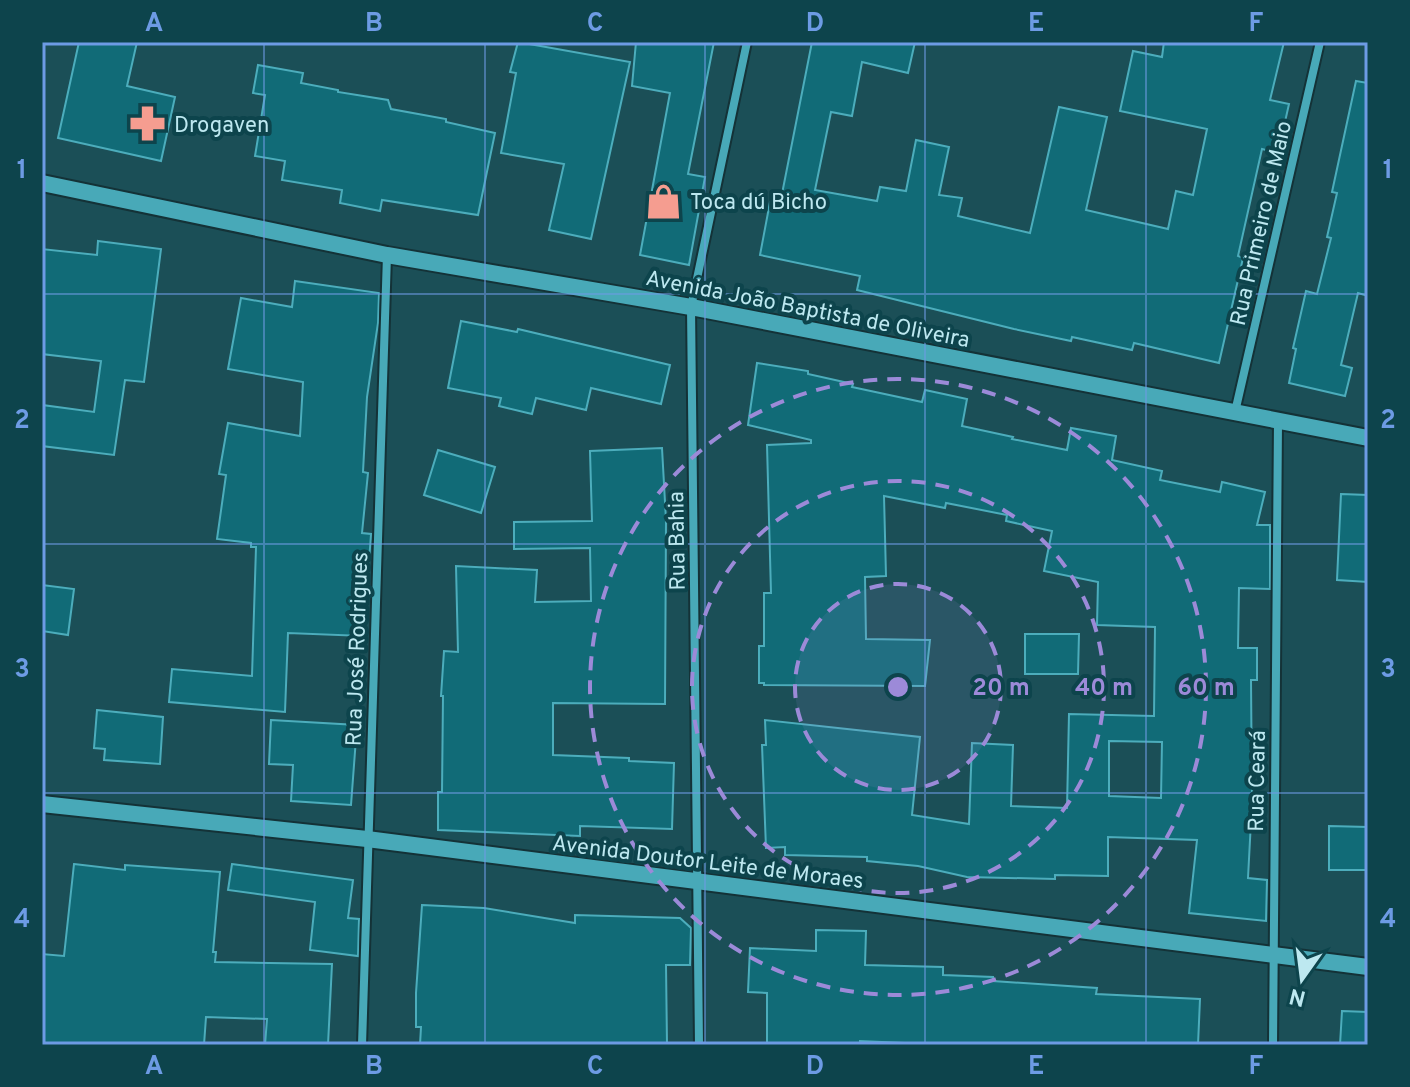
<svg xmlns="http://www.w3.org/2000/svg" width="1410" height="1087" font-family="Overpass,sans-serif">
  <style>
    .building { fill: #116b77; stroke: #4cadbc; stroke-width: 2; fill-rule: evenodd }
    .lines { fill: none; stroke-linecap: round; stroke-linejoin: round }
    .street-casing { stroke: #143237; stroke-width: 12 }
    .secondary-casing { stroke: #143237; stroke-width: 20 }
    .street { stroke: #48a9b8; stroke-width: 8 }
    .secondary { stroke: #48a9b8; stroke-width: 16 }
    .grid { fill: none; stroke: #6d9be4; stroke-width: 2; stroke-opacity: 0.55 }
    .ring { fill: none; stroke: #9c8ad8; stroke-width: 4; stroke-dasharray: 14 10 }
    .labels { text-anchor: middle; stroke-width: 8; stroke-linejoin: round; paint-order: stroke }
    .poi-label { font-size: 22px; fill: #bde8f0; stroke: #0d444c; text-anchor: start }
    .street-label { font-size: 22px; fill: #bde8f0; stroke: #0d444c }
    .centre { fill: #9c8ad8; stroke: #0d444c; stroke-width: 4 }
    .ring-label { font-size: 24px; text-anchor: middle; font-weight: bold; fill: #9c8ad8; stroke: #0d444c; stroke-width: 8; stroke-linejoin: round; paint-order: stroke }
    .neatline { fill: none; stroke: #6d9be4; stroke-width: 3 }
    .grid-label { font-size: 26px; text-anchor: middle; font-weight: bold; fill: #6d9be4 }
  </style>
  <rect width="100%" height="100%" fill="#1b4f57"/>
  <g class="building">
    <path d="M79,42H137L127,86L175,97L161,161L58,138Z"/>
    <path d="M518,42L630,62L591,239L549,230L564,164L501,153L516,73L510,72Z"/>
    <path d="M636,42H714L688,174L705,177L689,265L640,255L670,93L632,86Z"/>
    <path d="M812,42H915L908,73L862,62L852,116L831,112L815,190L877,201L880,187L906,191L916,140L949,147L939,195L962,198L958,216L1030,233L1059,107L1107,117L1086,210L1168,229L1176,191L1193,195L1207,129L1120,111L1133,51L1162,57L1164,42H1284L1270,100L1289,104L1278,153L1262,149L1238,256L1243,258L1219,363L1134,343L1132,350L1072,337L1071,341L1014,329L857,290L860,276L760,255L770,202L780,204Z"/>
    <path d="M258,65L303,73L301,83L338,90V92L388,100L391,109L446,119V122L495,133L478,215L382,200L380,211L340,203L342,190L282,180L285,161L255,156L265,95L253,93Z"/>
    <path d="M1356,81L1368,83V296L1358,293L1341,365L1352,368L1345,396L1289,383L1296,349L1293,348L1306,291L1317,294L1331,238L1327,237L1337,193L1332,192Z"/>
    <path d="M98,241L161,249L144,382L125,380L114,455L42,446V405L94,412L101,361L42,354V249L97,255Z"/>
    <path d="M295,281L379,293L378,323L367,397L363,472L368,473L362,533L371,534L368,576H365L363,636L288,633L285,712L169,702L172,669L252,676L256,547H251V543L217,539L226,475L219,474L228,423L300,436L303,382L228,369L241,298L292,307Z"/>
    <path d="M461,321L517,332L518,329L670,365L661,404L591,388L586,410L536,398L532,414L499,406L501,398L448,388Z"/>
    <path d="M757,363L808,371V374L853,384L852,387L922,402L925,390L967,399L962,426L1013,437L1012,439L1067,450L1071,428L1116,436L1112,460L1162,471L1160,480L1220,492L1222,482L1265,492L1257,525H1270V589L1239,588L1238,648H1257V680H1251L1252,802L1248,878L1267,880L1266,921L1189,913L1197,840L1108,837V876L1055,875V879L967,877L918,866L867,861V857L785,855V847L766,848L762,745H766L765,720L920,737L912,815L969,824L972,743L1013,745L1011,806L1067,808L1069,714L1154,716L1155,627L1097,625L1098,582L1044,571L1052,531L1006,521L1007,515L946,503L945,508L884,496L886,576L865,577L866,639L930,640L925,686L764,685V683H759V646H764V593H771L767,445L811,443V440L748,425ZM1109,741L1162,742L1161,798L1109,796Z"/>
    <path d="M662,448L666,520L665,704L553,703V755L629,758V761L674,763L672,829L580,826V836L438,830V792H442L443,696H441L444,651L458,652L456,566L537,570L535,602L591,601L590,548L514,549V522L592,521L590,451Z"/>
    <path d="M438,450L495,467L481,513L424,495Z"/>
    <path d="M1341,494L1368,495V582L1337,580Z"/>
    <path d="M42,585L74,589L68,635L42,631Z"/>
    <path d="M1025,634H1079L1078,674H1025Z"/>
    <path d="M97,710L163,717L160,764L104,760L105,749L94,748Z"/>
    <path d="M271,720L357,725L351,805L291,801L293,765L269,764Z"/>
    <path d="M1329,826L1368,827V870H1329Z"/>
    <path d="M74,864L125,870V865L220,872L213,952H216L215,962L332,964L328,1045H265L267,1019L206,1017L204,1045H42V954L64,956Z"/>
    <path d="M232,864L353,880L348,918L359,919L358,956L310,950L315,902L228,890Z"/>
    <path d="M422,905L484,908L575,923V915L680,918L691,928L690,965H666L667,1045H420L421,1027H416V993Z"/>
    <path d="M816,930L866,931L865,965L943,967V975L993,977V981L1097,988L1096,994L1200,999L1198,1045H951L860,1041V1045H767V993L748,992L750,948L816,951Z"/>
    <path d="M1342,1011L1368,1012V1045H1340Z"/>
  </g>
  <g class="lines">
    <defs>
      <g id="street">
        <path d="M1235,412L1320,42"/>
        <path d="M362,1045L387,255"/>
        <path d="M699,1045L691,307L747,42"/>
        <path d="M1273,1045L1278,422"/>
      </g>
      <g id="secondary">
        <path d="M42,183L387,255L691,307L1368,438"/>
        <path d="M42,804L367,839L1368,967"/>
      </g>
    </defs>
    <use href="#street" class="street-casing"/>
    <use href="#secondary" class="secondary-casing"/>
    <use href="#street" class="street"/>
    <use href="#secondary" class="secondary"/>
  </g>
  <path class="grid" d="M264,42V1045M485,42V1045M705,42V1045M925,42V1045M1146,42V1045M42,294H1368M42,544H1368M42,793H1368"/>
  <circle cx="898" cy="687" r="103" fill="#9c8ad8" fill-opacity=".12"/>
  <g class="ring">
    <circle cx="898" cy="687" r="103"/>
    <circle cx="898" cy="687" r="206"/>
    <circle cx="898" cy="687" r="308"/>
  </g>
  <defs>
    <symbol id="pharmacy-bare" viewBox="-9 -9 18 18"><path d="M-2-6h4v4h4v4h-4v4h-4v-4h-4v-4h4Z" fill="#f59d90" stroke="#0d444c" stroke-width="2.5" paint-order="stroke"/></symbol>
    <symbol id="shop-bare" viewBox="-9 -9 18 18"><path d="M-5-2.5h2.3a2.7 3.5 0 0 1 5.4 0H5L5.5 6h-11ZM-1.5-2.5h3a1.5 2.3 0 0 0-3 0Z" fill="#f59d90" stroke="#0d444c" stroke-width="2.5" paint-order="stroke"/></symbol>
  </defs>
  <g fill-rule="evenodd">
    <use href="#pharmacy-bare" x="122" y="98" width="51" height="51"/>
    <use href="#shop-bare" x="638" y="176" width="51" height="51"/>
  </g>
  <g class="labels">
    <g class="poi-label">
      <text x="174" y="132">Drogaven</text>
      <text x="690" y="209">Toca dú Bicho</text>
    </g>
    <g class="street-label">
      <text transform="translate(1260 223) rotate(-77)" y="8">Rua Primeiro de Maio</text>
      <text transform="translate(808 308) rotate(11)" y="8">Avenida João Baptista de Oliveira</text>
      <text transform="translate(676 541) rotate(-91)" y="8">Rua Bahia</text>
      <text transform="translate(356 649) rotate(-88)" y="8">Rua José Rodrigues</text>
      <text transform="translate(1256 781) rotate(-89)" y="8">Rua Ceará</text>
      <text transform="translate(708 861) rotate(7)" y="8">Avenida Doutor Leite de Moraes</text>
    </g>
  </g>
  <circle cx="898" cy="687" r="12" class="centre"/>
  <g class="ring-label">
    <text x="1001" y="695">20 m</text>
    <text x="1104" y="695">40 m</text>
    <text x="1206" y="695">60 m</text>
  </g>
  <rect width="1410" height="1087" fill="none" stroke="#0d444c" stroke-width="88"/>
  <g transform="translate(1302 979) rotate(194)" stroke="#0d444c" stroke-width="6" paint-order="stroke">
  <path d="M0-6L14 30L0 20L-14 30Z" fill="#bde8f0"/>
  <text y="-12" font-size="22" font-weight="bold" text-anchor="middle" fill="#bde8f0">N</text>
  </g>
  <rect x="44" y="44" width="1322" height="999" class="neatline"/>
  <g class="grid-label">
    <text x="154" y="31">A</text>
    <text x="374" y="31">B</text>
    <text x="595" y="31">C</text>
    <text x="815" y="31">D</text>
    <text x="1036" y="31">E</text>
    <text x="1256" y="31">F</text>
    <text x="22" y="178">1</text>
    <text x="1388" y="178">1</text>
    <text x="22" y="428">2</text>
    <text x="1388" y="428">2</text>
    <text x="22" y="677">3</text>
    <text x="1388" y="677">3</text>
    <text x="22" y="927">4</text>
    <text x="1388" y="927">4</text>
    <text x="154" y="1074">A</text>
    <text x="374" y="1074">B</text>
    <text x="595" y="1074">C</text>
    <text x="815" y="1074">D</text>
    <text x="1036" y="1074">E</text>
    <text x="1256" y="1074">F</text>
  </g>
</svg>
